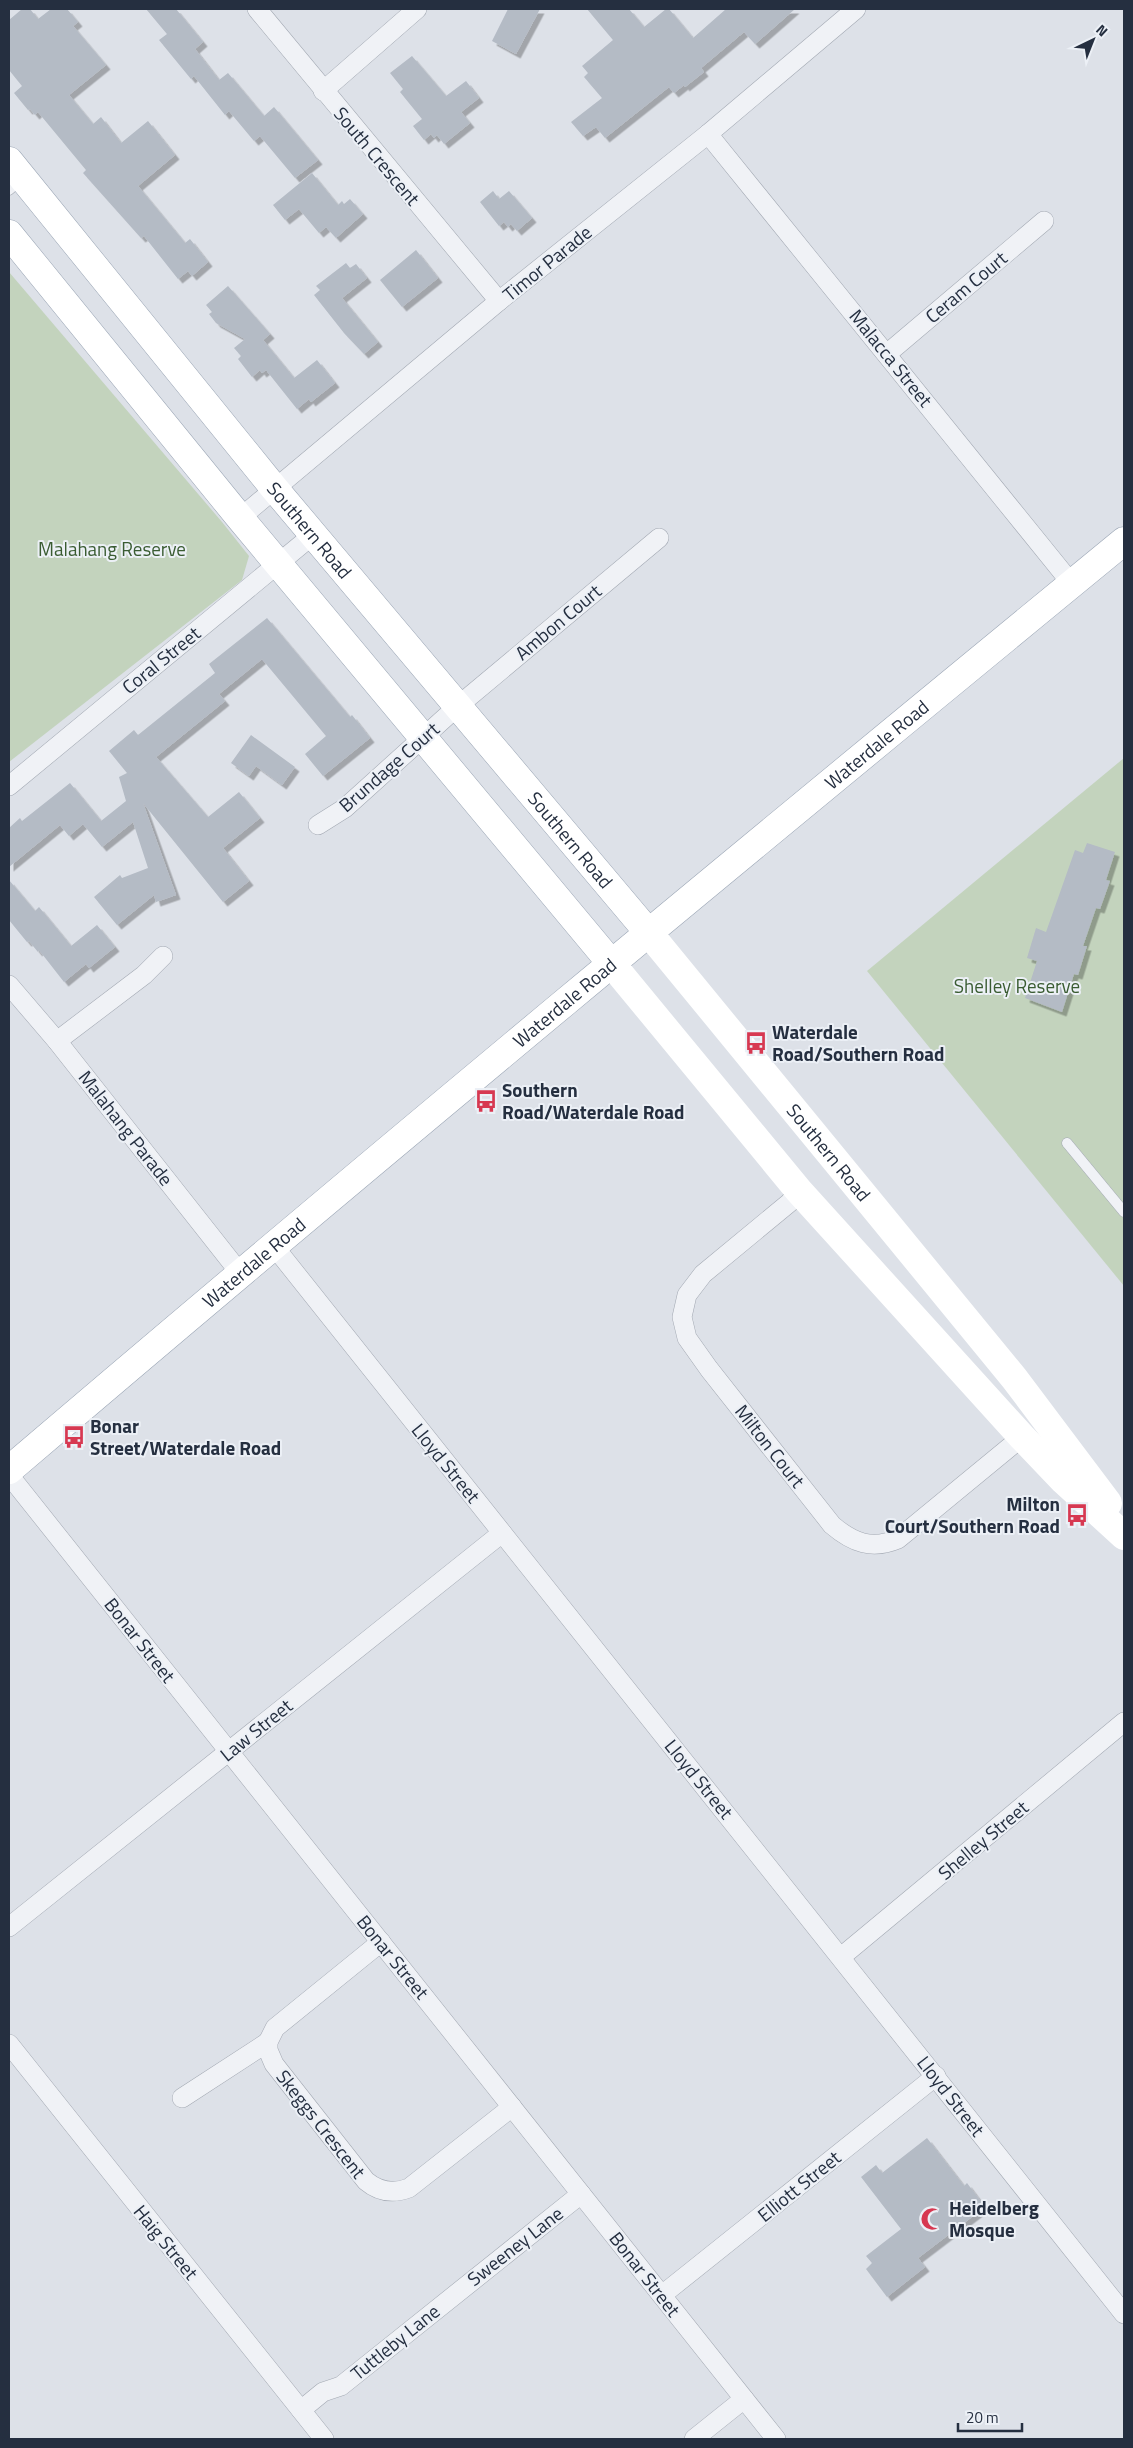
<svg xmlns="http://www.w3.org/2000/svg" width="1133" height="2448" font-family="'Titillium Web',sans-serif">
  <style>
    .green { fill: #c3d3bd }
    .building { fill: #b4bbc5; filter: url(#shadow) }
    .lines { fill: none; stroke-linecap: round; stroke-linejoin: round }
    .service-casing { stroke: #a2a8b2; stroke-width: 11 }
    .minor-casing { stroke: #a2a8b2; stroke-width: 20 }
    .primary-casing { stroke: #9ba6b5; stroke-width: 29 }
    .service { stroke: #f0f2f6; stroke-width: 10 }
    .minor { stroke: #f0f2f6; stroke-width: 19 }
    .secondary { stroke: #fff; stroke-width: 28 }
    .primary { stroke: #fff; stroke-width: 28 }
    .labels { text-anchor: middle; stroke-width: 4; stroke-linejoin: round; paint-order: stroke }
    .street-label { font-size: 19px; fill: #252f40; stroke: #ecf0f6 }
    .park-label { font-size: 19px; fill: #3a5c32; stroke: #ecf0f6 }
    .poi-label { font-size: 19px; font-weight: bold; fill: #252f40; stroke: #ecf0f6; text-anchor: start }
  </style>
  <defs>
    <filter id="shadow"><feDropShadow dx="4.5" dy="4.5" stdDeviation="0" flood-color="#0004"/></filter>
  </defs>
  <rect width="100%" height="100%" fill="#dde1e8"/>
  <g class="green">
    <path d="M9,272L222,522L249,556L242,580L9,762Z"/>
    <path d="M1124,758V1286L867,971Z"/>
  </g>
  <g class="building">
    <path d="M22,9H30L38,19L51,9H67L78,22L73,26L106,65L69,95L93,124L101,117L121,143L148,121L175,155L138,186L185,243L190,239L208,262L192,276L188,271L178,279L144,236L141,238L83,173L86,170L38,112L35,115L30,109L28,110L14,93L22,86L9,70V20Z"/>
    <path d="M146,9H176L203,42L195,49L219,80L228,73L264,116L274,107L318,160L295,178L260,136L254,141L229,111L225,115L194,76L191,79L159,40L167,34Z"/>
    <path d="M508,9H540L516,54L492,41Z"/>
    <path d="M587,9H629L644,27L666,9H669L693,38L726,9H795L755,44L744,32L701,68L704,72L685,87L684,85L674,93L669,87L605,138L596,127L583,136L571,122L602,98L584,77L588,73L582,66L613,40Z"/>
    <path d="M412,56L446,96L466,81L479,98L461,112L470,123L444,144L437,135L434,138L431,134L424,140L413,126L422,119L400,92L403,89L390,73Z"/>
    <path d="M312,173L338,205L342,201L344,204L350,199L363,214L336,238L326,227L319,233L299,209L285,220L273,205Z"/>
    <path d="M493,191L499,199L509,191L532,218L517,231L511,224L508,227L504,222L499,226L480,202Z"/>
    <path d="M416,250L438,278L402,307L380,280Z"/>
    <path d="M346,263L350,268L356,264L367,278L342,298L378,342L364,354L344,333L314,295L320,290L316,286Z"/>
    <path d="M228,286L270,334L263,340L294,378L317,360L335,383L311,402L309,399L297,409L266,370L262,373L260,370L252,377L238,359L241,356L234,348L245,339L216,323L209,314L212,312L206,305Z"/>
    <path d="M267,618L350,717L352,715L370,738L323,776L305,754L326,736L262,659L219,694L225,701L156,757L208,817L239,792L260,818L223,848L249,881L223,902L143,803L176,895L156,902L154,895L117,925L94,897L120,875L122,878L148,868L133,822L102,847L83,824L69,836L60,825L9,867V828L20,818L22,821L70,783L101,821L126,801L119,777L127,773L109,751L134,730L138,735L215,673L209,664Z"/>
    <path d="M251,735L295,767L282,785L256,766L249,776L231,763Z"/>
    <path d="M1087,843L1115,852L1106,880L1110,881L1100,909L1096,908L1083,946H1087L1078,975L1074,974L1062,1012L1025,998L1037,961L1027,958L1036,928L1046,932L1075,850L1083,853Z"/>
    <path d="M9,880L35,911L39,907L71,946L97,925L115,947L89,968L86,964L64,982L39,950L38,952L29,941L27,942L9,920Z"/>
    <path d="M927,2138L964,2186L967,2183L985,2207L918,2258L925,2267L887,2297L866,2269L872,2263L866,2256L901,2229L861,2177L876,2165L882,2173Z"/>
  </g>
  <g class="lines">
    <defs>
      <g id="service">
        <path d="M9,190L22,179"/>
        <path d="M1067,1143L1124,1212"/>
      </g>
      <g id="minor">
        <path d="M257,9L499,301"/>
        <path d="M323,91L417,9"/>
        <path d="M708,134L1072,584"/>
        <path d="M888,353L1044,221"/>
        <path d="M240,518L499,301L708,134L856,9"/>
        <path d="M9,786L314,534"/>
        <path d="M318,825L345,808L458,706L659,538"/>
        <path d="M9,985L57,1041L240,1273"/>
        <path d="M57,1041L144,975L163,956"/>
        <path d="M799,1191L789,1203L703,1274L687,1295L682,1317L687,1338L709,1369L832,1525C853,1543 872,1550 898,1539L1022,1437"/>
        <path d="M273,1245L1124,2314"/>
        <path d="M9,1475L776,2439"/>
        <path d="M9,1927L502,1533"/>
        <path d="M381,1942L275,2028L268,2042V2050L274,2064L366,2181C379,2192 393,2194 409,2188L512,2107"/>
        <path d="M841,1957L1124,1722"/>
        <path d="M9,2044L324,2439"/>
        <path d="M182,2098L268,2042"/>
        <path d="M662,2295L936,2076"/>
        <path d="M301,2410L323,2392L341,2386L581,2194"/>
        <path d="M694,2439L744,2399"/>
      </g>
      <g id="primary">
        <path id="s2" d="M9,161L274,488L648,932"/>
        <path d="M9,234L240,518L611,963"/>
        <path id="s3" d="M9,1470C377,1156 750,848 1124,541"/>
      </g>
    </defs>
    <use href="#service" class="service-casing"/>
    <use href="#minor" class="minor-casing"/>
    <use href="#primary" class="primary-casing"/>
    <use href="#service" class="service"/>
    <use href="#minor" class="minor"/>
    <g class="secondary">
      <path id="s1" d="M648,932L1014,1378L1108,1503"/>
      <path d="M611,963L799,1191L1022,1437L1064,1481L1124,1536"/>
    </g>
    <use href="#primary" class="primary"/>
  </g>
  <defs>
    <symbol id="bus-bare" viewBox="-9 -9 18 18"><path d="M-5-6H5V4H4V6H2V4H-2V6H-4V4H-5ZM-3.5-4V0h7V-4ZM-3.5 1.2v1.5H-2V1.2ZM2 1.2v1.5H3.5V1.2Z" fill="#d73851" stroke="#ecf0f6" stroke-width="2.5" paint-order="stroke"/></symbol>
    <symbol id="mosque-bare" viewBox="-9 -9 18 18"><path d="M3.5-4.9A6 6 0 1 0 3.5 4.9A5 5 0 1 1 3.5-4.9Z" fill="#d73851" stroke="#ecf0f6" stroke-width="2.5" paint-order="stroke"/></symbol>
  </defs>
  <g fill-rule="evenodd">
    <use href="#bus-bare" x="740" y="1027" width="32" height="32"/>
    <use href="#bus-bare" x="470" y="1085" width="32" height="32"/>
    <use href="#bus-bare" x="58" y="1421" width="32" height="32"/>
    <use href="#bus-bare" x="1061" y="1499" width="32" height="32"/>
    <use href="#mosque-bare" x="916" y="2203" width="32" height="32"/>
  </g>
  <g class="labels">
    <g class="street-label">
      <text transform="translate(377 156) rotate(50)" y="7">South Crescent</text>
      <text transform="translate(547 263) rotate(-39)" y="7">Timor Parade</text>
      <text transform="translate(966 287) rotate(-40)" y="7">Ceram Court</text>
      <text transform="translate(891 358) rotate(51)" y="7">Malacca Street</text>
      <text dy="7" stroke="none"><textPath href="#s2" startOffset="476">Southern Road</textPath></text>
      <text transform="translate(558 622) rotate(-40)" y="7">Ambon Court</text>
      <text transform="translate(161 660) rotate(-39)" y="7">Coral Street</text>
      <text dy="7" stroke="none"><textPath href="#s3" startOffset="1131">Waterdale Road</textPath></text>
      <text transform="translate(389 767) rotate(-41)" y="7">Brundage Court</text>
      <text dy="7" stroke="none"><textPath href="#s2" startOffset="881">Southern Road</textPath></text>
      <text dy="7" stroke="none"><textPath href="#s3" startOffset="726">Waterdale Road</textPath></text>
      <text transform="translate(126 1128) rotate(52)" y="7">Malahang Parade</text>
      <text dy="7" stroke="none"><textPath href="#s1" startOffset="285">Southern Road</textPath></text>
      <text dy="7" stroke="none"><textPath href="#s3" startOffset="321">Waterdale Road</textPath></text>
      <text transform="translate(770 1446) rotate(52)" y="7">Milton Court</text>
      <text transform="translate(446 1463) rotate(51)" y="7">Lloyd Street</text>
      <text transform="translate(140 1640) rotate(52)" y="7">Bonar Street</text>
      <text transform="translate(256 1730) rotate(-39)" y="7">Law Street</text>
      <text transform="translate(699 1779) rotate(51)" y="7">Lloyd Street</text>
      <text transform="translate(983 1840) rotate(-40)" y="7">Shelley Street</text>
      <text transform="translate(393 1957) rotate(51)" y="7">Bonar Street</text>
      <text transform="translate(951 2096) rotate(52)" y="7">Lloyd Street</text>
      <text transform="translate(321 2124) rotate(52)" y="7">Skeggs Crescent</text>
      <text transform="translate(799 2186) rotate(-39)" y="7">Elliott Street</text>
      <text transform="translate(166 2242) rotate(51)" y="7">Haig Street</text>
      <text transform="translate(515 2246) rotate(-38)" y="7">Sweeney Lane</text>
      <text transform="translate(645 2274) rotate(52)" y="7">Bonar Street</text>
      <text transform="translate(395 2342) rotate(-39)" y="7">Tuttleby Lane</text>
    </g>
    <g class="park-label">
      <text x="112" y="556">Malahang Reserve</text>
      <text x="1017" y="993">Shelley Reserve</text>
    </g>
    <g class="poi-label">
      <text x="772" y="1039">Waterdale<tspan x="772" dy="22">Road/Southern Road</tspan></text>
      <text x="502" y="1097">Southern<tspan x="502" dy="22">Road/Waterdale Road</tspan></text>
      <text x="90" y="1433">Bonar<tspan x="90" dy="22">Street/Waterdale Road</tspan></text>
      <text x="1060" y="1511" text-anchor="end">Milton<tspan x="1060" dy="22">Court/Southern Road</tspan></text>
      <text x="949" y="2215">Heidelberg<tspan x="949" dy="22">Mosque</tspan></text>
    </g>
  </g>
  <rect width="1133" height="2448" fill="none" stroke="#252f40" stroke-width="20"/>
  <g transform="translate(1093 40) rotate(43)" stroke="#ecf0f6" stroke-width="4" paint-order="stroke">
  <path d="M0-4L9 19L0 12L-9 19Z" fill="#252f40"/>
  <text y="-8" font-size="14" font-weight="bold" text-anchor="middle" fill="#252f40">N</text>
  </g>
  <path d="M958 2423v8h64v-8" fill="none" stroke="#252f40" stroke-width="2.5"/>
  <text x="966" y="2423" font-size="15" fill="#252f40" stroke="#ecf0f6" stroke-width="4" paint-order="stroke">20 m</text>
</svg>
